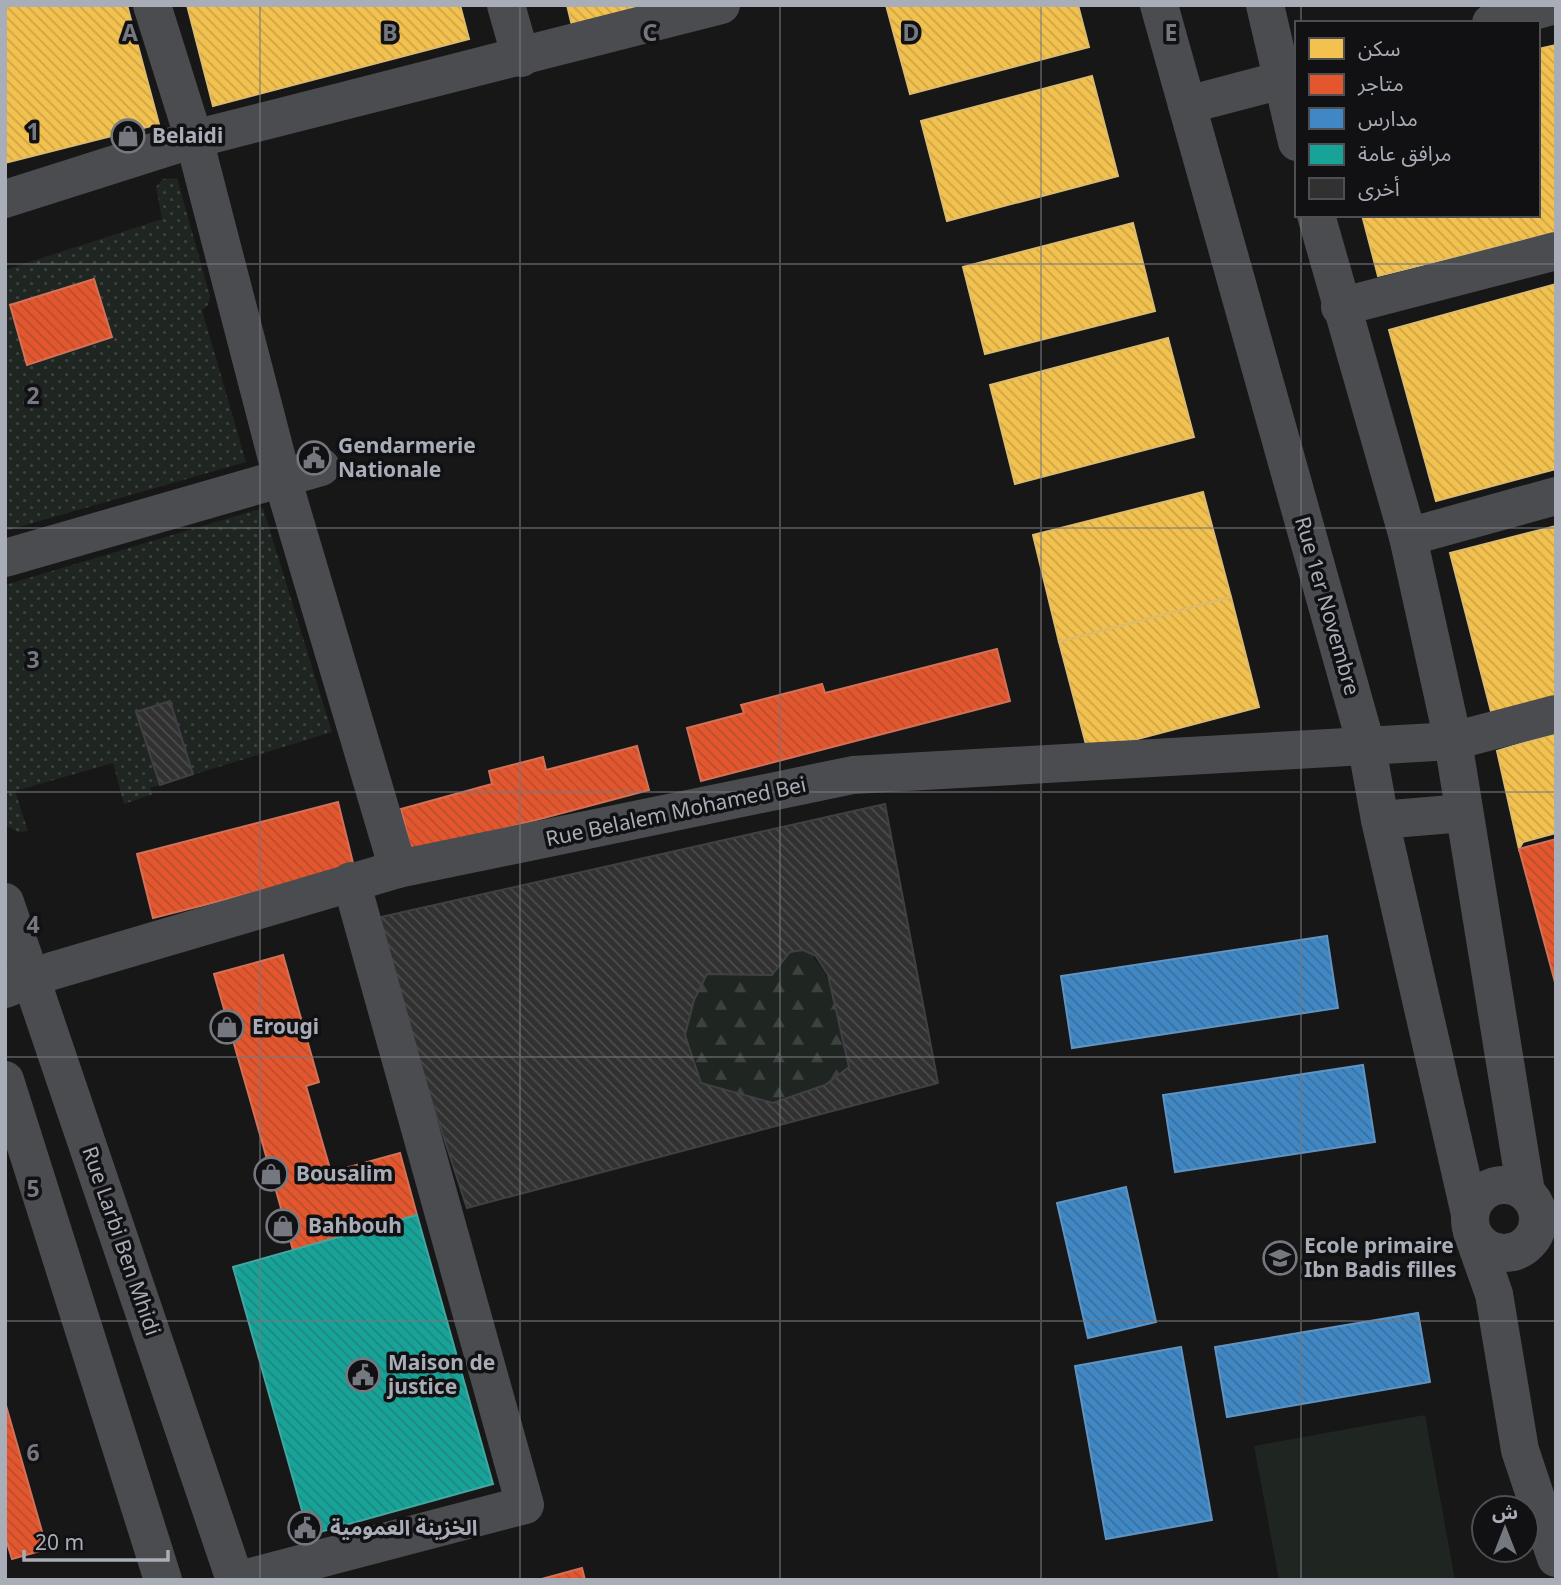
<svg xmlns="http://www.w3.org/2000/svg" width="1561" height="1585" font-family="'Noto Sans','Noto Sans Arabic',sans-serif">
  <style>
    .grass { fill: url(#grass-dots); fill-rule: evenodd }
    .forest { fill: url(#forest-firs) }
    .park { fill: #1f2520 }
    .homes { fill: url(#homes-back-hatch); stroke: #dcbb6e; stroke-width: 2 }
    .shops { fill: url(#shops-back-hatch); stroke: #d27157; stroke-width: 2 }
    .schools { fill: url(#schools-back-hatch); stroke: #5f93c1; stroke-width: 2 }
    .public { fill: url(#public-back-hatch); stroke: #43a6a1; stroke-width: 2 }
    .building { fill: url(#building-back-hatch); stroke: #3f4043; stroke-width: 2; fill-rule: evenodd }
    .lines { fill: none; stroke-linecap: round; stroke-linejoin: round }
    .minor { stroke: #4b4c4f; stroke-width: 38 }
    .grid { fill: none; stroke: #76787f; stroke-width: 2; stroke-opacity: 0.55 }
    .labels { text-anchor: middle; stroke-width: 7; stroke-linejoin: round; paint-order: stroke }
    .poi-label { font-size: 21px; font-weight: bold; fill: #a9adb7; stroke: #111113; text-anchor: start }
    .street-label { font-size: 21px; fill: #a9adb7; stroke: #111113 }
    .grid-label { font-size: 23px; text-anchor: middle; font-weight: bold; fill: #76787f; stroke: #111113; stroke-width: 7; stroke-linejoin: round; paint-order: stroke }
  </style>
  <defs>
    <pattern id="grass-dots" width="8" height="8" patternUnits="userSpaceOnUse" patternTransform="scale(1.75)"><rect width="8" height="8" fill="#1f2520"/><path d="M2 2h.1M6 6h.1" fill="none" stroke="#3d423e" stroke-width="1.8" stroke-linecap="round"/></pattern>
    <pattern id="forest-firs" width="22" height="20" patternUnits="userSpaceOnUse" patternTransform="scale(1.75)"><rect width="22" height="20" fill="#1f2520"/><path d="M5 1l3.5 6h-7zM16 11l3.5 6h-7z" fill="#3d423e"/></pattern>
    <pattern id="homes-back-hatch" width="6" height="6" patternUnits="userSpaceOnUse" patternTransform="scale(1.75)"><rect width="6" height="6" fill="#f2c14e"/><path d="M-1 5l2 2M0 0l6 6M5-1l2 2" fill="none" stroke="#cca549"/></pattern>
    <pattern id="shops-back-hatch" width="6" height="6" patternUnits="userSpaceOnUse" patternTransform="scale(1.75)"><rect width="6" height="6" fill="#e4572e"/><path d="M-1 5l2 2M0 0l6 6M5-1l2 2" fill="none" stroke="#b84e30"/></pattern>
    <pattern id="schools-back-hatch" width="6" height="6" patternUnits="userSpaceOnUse" patternTransform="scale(1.75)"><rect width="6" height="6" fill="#3f88c5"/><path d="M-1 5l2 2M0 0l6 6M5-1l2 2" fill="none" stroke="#3b6f9a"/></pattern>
    <pattern id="public-back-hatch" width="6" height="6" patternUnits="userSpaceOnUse" patternTransform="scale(1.75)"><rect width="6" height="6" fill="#17a398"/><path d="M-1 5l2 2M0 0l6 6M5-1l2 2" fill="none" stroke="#1e8780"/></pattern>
    <pattern id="building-back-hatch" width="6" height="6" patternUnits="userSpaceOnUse" patternTransform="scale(1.75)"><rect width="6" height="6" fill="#313132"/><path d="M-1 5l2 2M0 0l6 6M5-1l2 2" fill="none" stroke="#4c4c4d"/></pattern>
  </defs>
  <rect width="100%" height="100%" fill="#171717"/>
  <g class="grass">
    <path d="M177,178L210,296L208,305L202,310L246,462L5,531V270L162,219L156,187L163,179ZM93,279L112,337L27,365L11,305Z"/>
    <path d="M263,508L332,732L150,788L153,794L124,804L113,763L15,791L28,831L18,832L5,825V585Z"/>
  </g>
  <path class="forest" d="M803,950C837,967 841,1032 849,1067L825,1085L773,1103L701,1083L685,1035L694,1000L707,974L772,975L790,952Z"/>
  <path class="park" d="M1425,1415L1455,1580H1279L1254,1446Z"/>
  <g class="homes">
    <path d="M5,5H127L159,124L5,163Z"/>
    <path d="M187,5H460L469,39L213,106Z"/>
    <path d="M567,5H671L573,30Z"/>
    <path d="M886,5H1078L1089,47L910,94Z"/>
    <path d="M1556,45V232L1378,276L1362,215H1538V49Z"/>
    <path d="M1092,76L1118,176L947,221L921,121Z"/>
    <path d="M1133,223L1155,311L985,354L963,267Z"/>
    <path d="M1556,284V469L1436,501L1389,330Z"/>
    <path d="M1168,338L1194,437L1015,484L990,385Z"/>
    <path d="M1203,492L1231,597L1059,642L1033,535Z"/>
    <path d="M1556,526V707L1494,723L1450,553Z"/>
    <path d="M1231,597L1259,707L1088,752L1059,642Z"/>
    <path d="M1556,733V833L1523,842L1519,849L1497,751Z"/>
  </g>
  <g class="shops">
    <path d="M94,279L112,337L27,365L10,305Z"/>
    <path d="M997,649L1010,701L701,781L687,728L744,713L741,705L822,684L825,693Z"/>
    <path d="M637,746L649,790L412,853L401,809L492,784L489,771L543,757L546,770Z"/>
    <path d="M338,802L354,867L153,918L137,854Z"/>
    <path d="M1556,839V986L1519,849Z"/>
    <path d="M283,955L319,1082L306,1086L331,1172L400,1153L417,1215L293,1250L214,974Z"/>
    <path d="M5,1402L47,1549L12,1559L5,1536Z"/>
    <path d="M582,1568L585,1580H538Z"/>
  </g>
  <g class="schools">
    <path d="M1327,936L1338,1008L1072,1048L1061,976Z"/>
    <path d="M1363,1065L1375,1142L1175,1172L1163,1095Z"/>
    <path d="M1126,1187L1156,1322L1088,1338L1057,1203Z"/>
    <path d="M1418,1313L1430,1382L1227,1417L1215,1347Z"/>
    <path d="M1181,1347L1212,1520L1106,1539L1075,1366Z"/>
  </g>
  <path class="public" d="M417,1215L493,1484L309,1535L233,1267Z"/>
  <g class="building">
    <path d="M170,701L193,774L160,785L136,712Z"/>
    <path d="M885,804L938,1083L467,1208L372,919ZM803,950L816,956L828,975L849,1067L825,1085L773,1103L701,1083L685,1035L694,1000L707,974L772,975L790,952Z"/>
  </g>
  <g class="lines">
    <g class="minor">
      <path d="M506,5L521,58"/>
      <path d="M1159,5L1367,748L1380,820L1470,1214"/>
      <path d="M1265,5L1297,142"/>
      <path d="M1491,23L1555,5"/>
      <path d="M1187,105L1297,76"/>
      <path d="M5,199L194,139L152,5"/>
      <path d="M1316,215L1408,537L1453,741L1526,1192"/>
      <path d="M1340,307L1556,251"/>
      <path d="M1408,537L1556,496"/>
      <path d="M5,558L321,467"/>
      <path d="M1380,820L1464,813"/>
      <path d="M398,869L282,478L194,139L721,5"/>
      <path d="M5,902L235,1580"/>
      <path d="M5,989L52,971L398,869L853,775L1453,741L1556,714"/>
      <path d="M5,1080L163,1580"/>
      <circle cx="1504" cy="1219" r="34"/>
      <path d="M1472,1232L1494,1294L1520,1450L1556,1558"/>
      <path d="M239,1580L525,1505L351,881"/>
    </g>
  </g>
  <path class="grid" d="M260,5V1580M520,5V1580M780,5V1580M1041,5V1580M1301,5V23M1301,215V1580M5,264H1556M5,528H1556M5,792H1556M5,1057H1556M5,1321H1556"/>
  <defs>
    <symbol id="shop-ring" viewBox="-11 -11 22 22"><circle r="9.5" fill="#111113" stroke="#76787f" stroke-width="1.5"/><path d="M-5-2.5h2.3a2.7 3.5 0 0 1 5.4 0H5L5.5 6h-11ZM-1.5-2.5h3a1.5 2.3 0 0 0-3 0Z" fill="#76787f"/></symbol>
    <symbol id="civic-ring" viewBox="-11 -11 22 22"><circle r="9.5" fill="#111113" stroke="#76787f" stroke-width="1.5"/><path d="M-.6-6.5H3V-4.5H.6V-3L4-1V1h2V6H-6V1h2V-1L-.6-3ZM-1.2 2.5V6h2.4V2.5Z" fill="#76787f"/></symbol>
    <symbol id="school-ring" viewBox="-11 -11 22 22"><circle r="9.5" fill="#111113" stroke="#76787f" stroke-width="1.5"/><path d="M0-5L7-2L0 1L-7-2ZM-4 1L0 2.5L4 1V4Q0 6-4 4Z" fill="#76787f"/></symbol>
  </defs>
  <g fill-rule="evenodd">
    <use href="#shop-ring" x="109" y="117" width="38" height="38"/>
    <use href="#civic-ring" x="295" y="439" width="38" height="38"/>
    <use href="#shop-ring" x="208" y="1008" width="38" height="38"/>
    <use href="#shop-ring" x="252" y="1155" width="38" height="38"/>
    <use href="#shop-ring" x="264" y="1207" width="38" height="38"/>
    <use href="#school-ring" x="1261" y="1239" width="38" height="38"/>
    <use href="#civic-ring" x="344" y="1356" width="38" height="38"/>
    <use href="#civic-ring" x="286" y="1509" width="38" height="38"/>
  </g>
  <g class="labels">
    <g class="poi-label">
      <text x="152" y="143">Belaidi</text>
      <text x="338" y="453">Gendarmerie<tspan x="338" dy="24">Nationale</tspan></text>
      <text x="252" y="1034">Erougi</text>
      <text x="296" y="1181">Bousalim</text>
      <text x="308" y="1233">Bahbouh</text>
      <text x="1304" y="1253">Ecole primaire<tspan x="1304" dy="24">Ibn Badis filles</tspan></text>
      <text x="388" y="1370">Maison de<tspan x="388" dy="24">justice</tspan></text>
      <text x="330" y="1535">الخزينة العمومية</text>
    </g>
    <g class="street-label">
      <text transform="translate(1327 606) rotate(74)" y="7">Rue 1er Novembre</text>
      <text transform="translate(676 812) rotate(-12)" y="7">Rue Belalem Mohamed Bei</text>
      <text transform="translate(121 1241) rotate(71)" y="7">Rue Larbi Ben Mhidi</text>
    </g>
  </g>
  <g class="grid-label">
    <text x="130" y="41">A</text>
    <text x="390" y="41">B</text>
    <text x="650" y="41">C</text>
    <text x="911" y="41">D</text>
    <text x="1171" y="41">E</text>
    <text x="33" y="140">1</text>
    <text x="33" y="404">2</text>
    <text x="33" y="668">3</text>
    <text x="33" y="933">4</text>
    <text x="33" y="1197">5</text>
    <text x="33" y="1461">6</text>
  </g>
  <rect width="1561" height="1585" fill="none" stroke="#a9adb7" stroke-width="14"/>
  <rect x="1295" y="21" width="245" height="196" fill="#111113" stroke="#4e4f55" stroke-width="2"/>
  <rect x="1309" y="38" width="35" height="21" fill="#f2c14e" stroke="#4e4f55" stroke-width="2"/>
  <text x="1358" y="56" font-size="21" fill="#a9adb7">سكن</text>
  <rect x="1309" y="74" width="35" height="21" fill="#e4572e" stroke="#4e4f55" stroke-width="2"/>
  <text x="1358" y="91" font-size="21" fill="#a9adb7">متاجر</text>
  <rect x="1309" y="108" width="35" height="21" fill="#3f88c5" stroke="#4e4f55" stroke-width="2"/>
  <text x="1358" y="126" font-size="21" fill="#a9adb7">مدارس</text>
  <rect x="1309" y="144" width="35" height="21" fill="#17a398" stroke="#4e4f55" stroke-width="2"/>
  <text x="1358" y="161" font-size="21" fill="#a9adb7">مرافق عامة</text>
  <rect x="1309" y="178" width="35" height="21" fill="#313132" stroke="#4e4f55" stroke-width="2"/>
  <text x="1358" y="196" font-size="21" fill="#a9adb7">أخرى</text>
  <g transform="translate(1505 1529)"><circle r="33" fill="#111113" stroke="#4e4f55" stroke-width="2"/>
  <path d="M0-5L12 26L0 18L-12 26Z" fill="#76787f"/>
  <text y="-10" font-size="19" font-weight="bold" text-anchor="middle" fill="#a9adb7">ش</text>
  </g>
  <path d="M24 1550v10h144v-10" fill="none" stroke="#a9adb7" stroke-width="3.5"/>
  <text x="35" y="1550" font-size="21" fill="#a9adb7" stroke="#111113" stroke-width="5" paint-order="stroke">20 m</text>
</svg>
